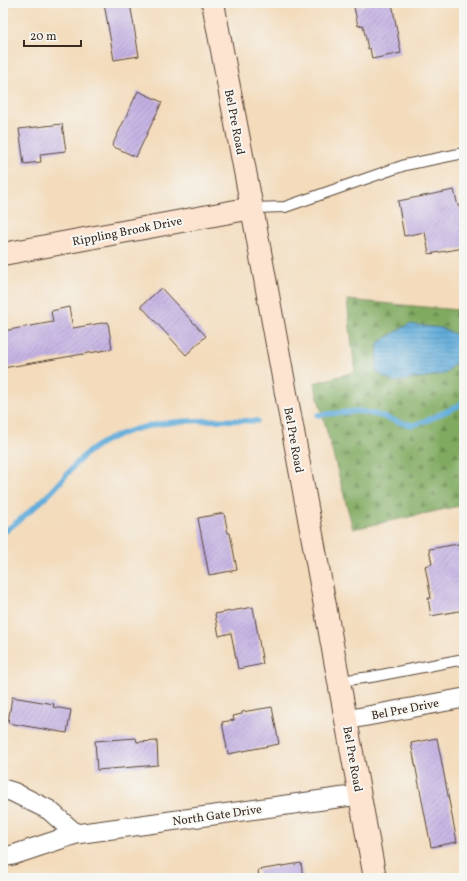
<svg xmlns="http://www.w3.org/2000/svg" width="467" height="881" font-family="Vollkorn,serif">
  <style>
    .forest { fill: url(#forest-firs); stroke: #5e6a40 }
    .water { fill: url(#water-rules); stroke: #4e6b7c }
    .lines { fill: none; stroke-linecap: round; stroke-linejoin: round }
    .stream { stroke: #61acda; stroke-width: 5.5 }
    .building { fill: url(#building-hatch) }
    .lane-casing { stroke: #574536; stroke-width: 12 }
    .street-casing { stroke: #574536; stroke-width: 21 }
    .secondary-casing { stroke: #574536; stroke-width: 24 }
    .lane { stroke: #fff; stroke-width: 10 }
    .street { stroke: #fff; stroke-width: 19 }
    .secondary { stroke: #fde4d1; stroke-width: 22 }
    .labels { text-anchor: middle; stroke-width: 4; stroke-linejoin: round; paint-order: stroke }
    .street-label { font-size: 12px; fill: #3b2a1e; stroke: #f6f6f2 }
  </style>
  <defs>
    <pattern id="forest-firs" width="22" height="20" patternUnits="userSpaceOnUse"><rect width="22" height="20" fill="#80aa61"/><path d="M5 1l3.5 6h-7zM16 11l3.5 6h-7z" fill="#6a8b4f"/></pattern>
    <pattern id="water-rules" width="6" height="5" patternUnits="userSpaceOnUse"><rect width="6" height="5" fill="#61acda"/><path d="M0 2.5h6" fill="none" stroke="#518cb0"/></pattern>
    <pattern id="building-hatch" width="6" height="6" patternUnits="userSpaceOnUse"><rect width="6" height="6" fill="#c3b0e3"/><path d="M-1 1l2-2M0 6l6-6M5 7l2-2" fill="none" stroke="#a08fb7"/></pattern>
  </defs>
  <rect width="100%" height="100%" fill="#f6f6f2"/>
  <filter id="ink" filterUnits="userSpaceOnUse"><feTurbulence type="fractalNoise" baseFrequency=".025" numOctaves="2"/><feDisplacementMap in="SourceGraphic" scale="8" xChannelSelector="R" yChannelSelector="G"/><feConvolveMatrix kernelMatrix="1 2 1 2 8 2 1 2 1" color-interpolation-filters="sRGB"/></filter>
  <filter id="wash" filterUnits="userSpaceOnUse"><feTurbulence type="fractalNoise" baseFrequency=".012" numOctaves="4" result="noise"/><feDisplacementMap in="SourceGraphic" scale="16" xChannelSelector="R" yChannelSelector="G"/><feGaussianBlur stdDeviation="0.9" result="paint"/><feColorMatrix in="noise" values="0 0 0 0 0 0 0 0 0 0 0 0 0 0 0 0 0 1.4 0 .05"/><feComposite in="paint" operator="in"/></filter>
  <g filter="url(#wash)">
    <rect width="100%" height="100%" fill="#f3dbbb"/>
    <path class="forest" d="M347,300L458,310L464,314V505L353,529L314,383L355,372Z"/>
    <path class="water" d="M409,324L441,328L457,335L462,355L445,374L393,382L376,372L378,343Z"/>
    <g class="lines">
      <g class="stream">
        <path d="M318,415L358,411L378,415L402,423L413,425L428,420L460,405L464,400"/>
        <path d="M3,533C21,519 40,504 56,487C66,476 75,463 87,453C132,417 202,419 257,421"/>
      </g>
    </g>
    <g id="blocks">
      <g class="building">
        <path d="M104,3H130L139,56L114,60Z"/>
        <path d="M373,3H392L401,53L372,59L370,48L368,49L363,25L358,26L354,7Z"/>
        <path d="M138,91L162,102L136,157L112,146Z"/>
        <path d="M62,124L66,151L40,154L41,162L24,164L19,129Z"/>
        <path d="M454,190L458,206L464,205V248L429,254L425,232L404,236L398,201Z"/>
        <path d="M161,288L206,336L186,355L141,306Z"/>
        <path d="M69,307L73,328L108,322L112,349L3,368V331L53,322L51,311Z"/>
        <path d="M224,513L228,533H230L237,570L209,575L198,518Z"/>
        <path d="M464,543V581L460,582L464,602V610L431,616L428,598H431L425,566L432,564L429,549Z"/>
        <path d="M253,607L263,664L238,669L231,633L219,636L215,614Z"/>
        <path d="M12,697L54,704L53,707L71,710L67,733L8,723Z"/>
        <path d="M272,707L279,744L228,754L222,722L234,720L233,716L242,714V712Z"/>
        <path d="M136,738L137,742L157,741L158,765L97,770L95,741Z"/>
        <path d="M437,738L457,842L431,847L411,743Z"/>
        <path d="M301,863L303,878H259L258,870Z"/>
      </g>
    </g>
  </g>
  <g filter="url(#ink)">
    <use href="#blocks" fill-opacity="0" stroke="#574536" stroke-width="1"/>
    <g class="lines">
      <defs>
        <g id="lane">
          <path d="M252,208L285,207L405,165L464,153"/>
          <path d="M339,681L371,677L464,659"/>
        </g>
        <g id="street">
          <path d="M346,720L464,698"/>
          <path d="M3,789L13,792L49,810L76,834"/>
          <path d="M3,857L13,855L76,834L359,795"/>
        </g>
        <g id="secondary">
          <path d="M213,3L252,208L375,878"/>
          <path d="M3,254L252,208"/>
        </g>
      </defs>
      <use href="#lane" class="lane-casing"/>
      <use href="#street" class="street-casing"/>
      <use href="#secondary" class="secondary-casing"/>
      <use href="#lane" class="lane"/>
      <use href="#street" class="street"/>
      <use href="#secondary" class="secondary"/>
    </g>
  </g>
  <g class="labels">
    <g class="street-label">
      <text transform="translate(235 122) rotate(79)" y="4">Bel Pre Road</text>
      <text transform="translate(127 231) rotate(-11)" y="4">Rippling Brook Drive</text>
      <text transform="translate(294 440) rotate(80)" y="4">Bel Pre Road</text>
      <text transform="translate(405 709) rotate(-11)" y="4">Bel Pre Drive</text>
      <text transform="translate(353 759) rotate(80)" y="4">Bel Pre Road</text>
      <text transform="translate(217 815) rotate(-8)" y="4">North Gate Drive</text>
    </g>
  </g>
  <rect width="467" height="881" fill="none" stroke="#f6f6f2" stroke-width="16"/>
  <path d="M24 40v6h57v-6" fill="none" stroke="#3b2a1e" stroke-width="2"/>
  <text x="30" y="40" font-size="12" fill="#3b2a1e" stroke="#f6f6f2" stroke-width="3" paint-order="stroke">20 m</text>
</svg>
